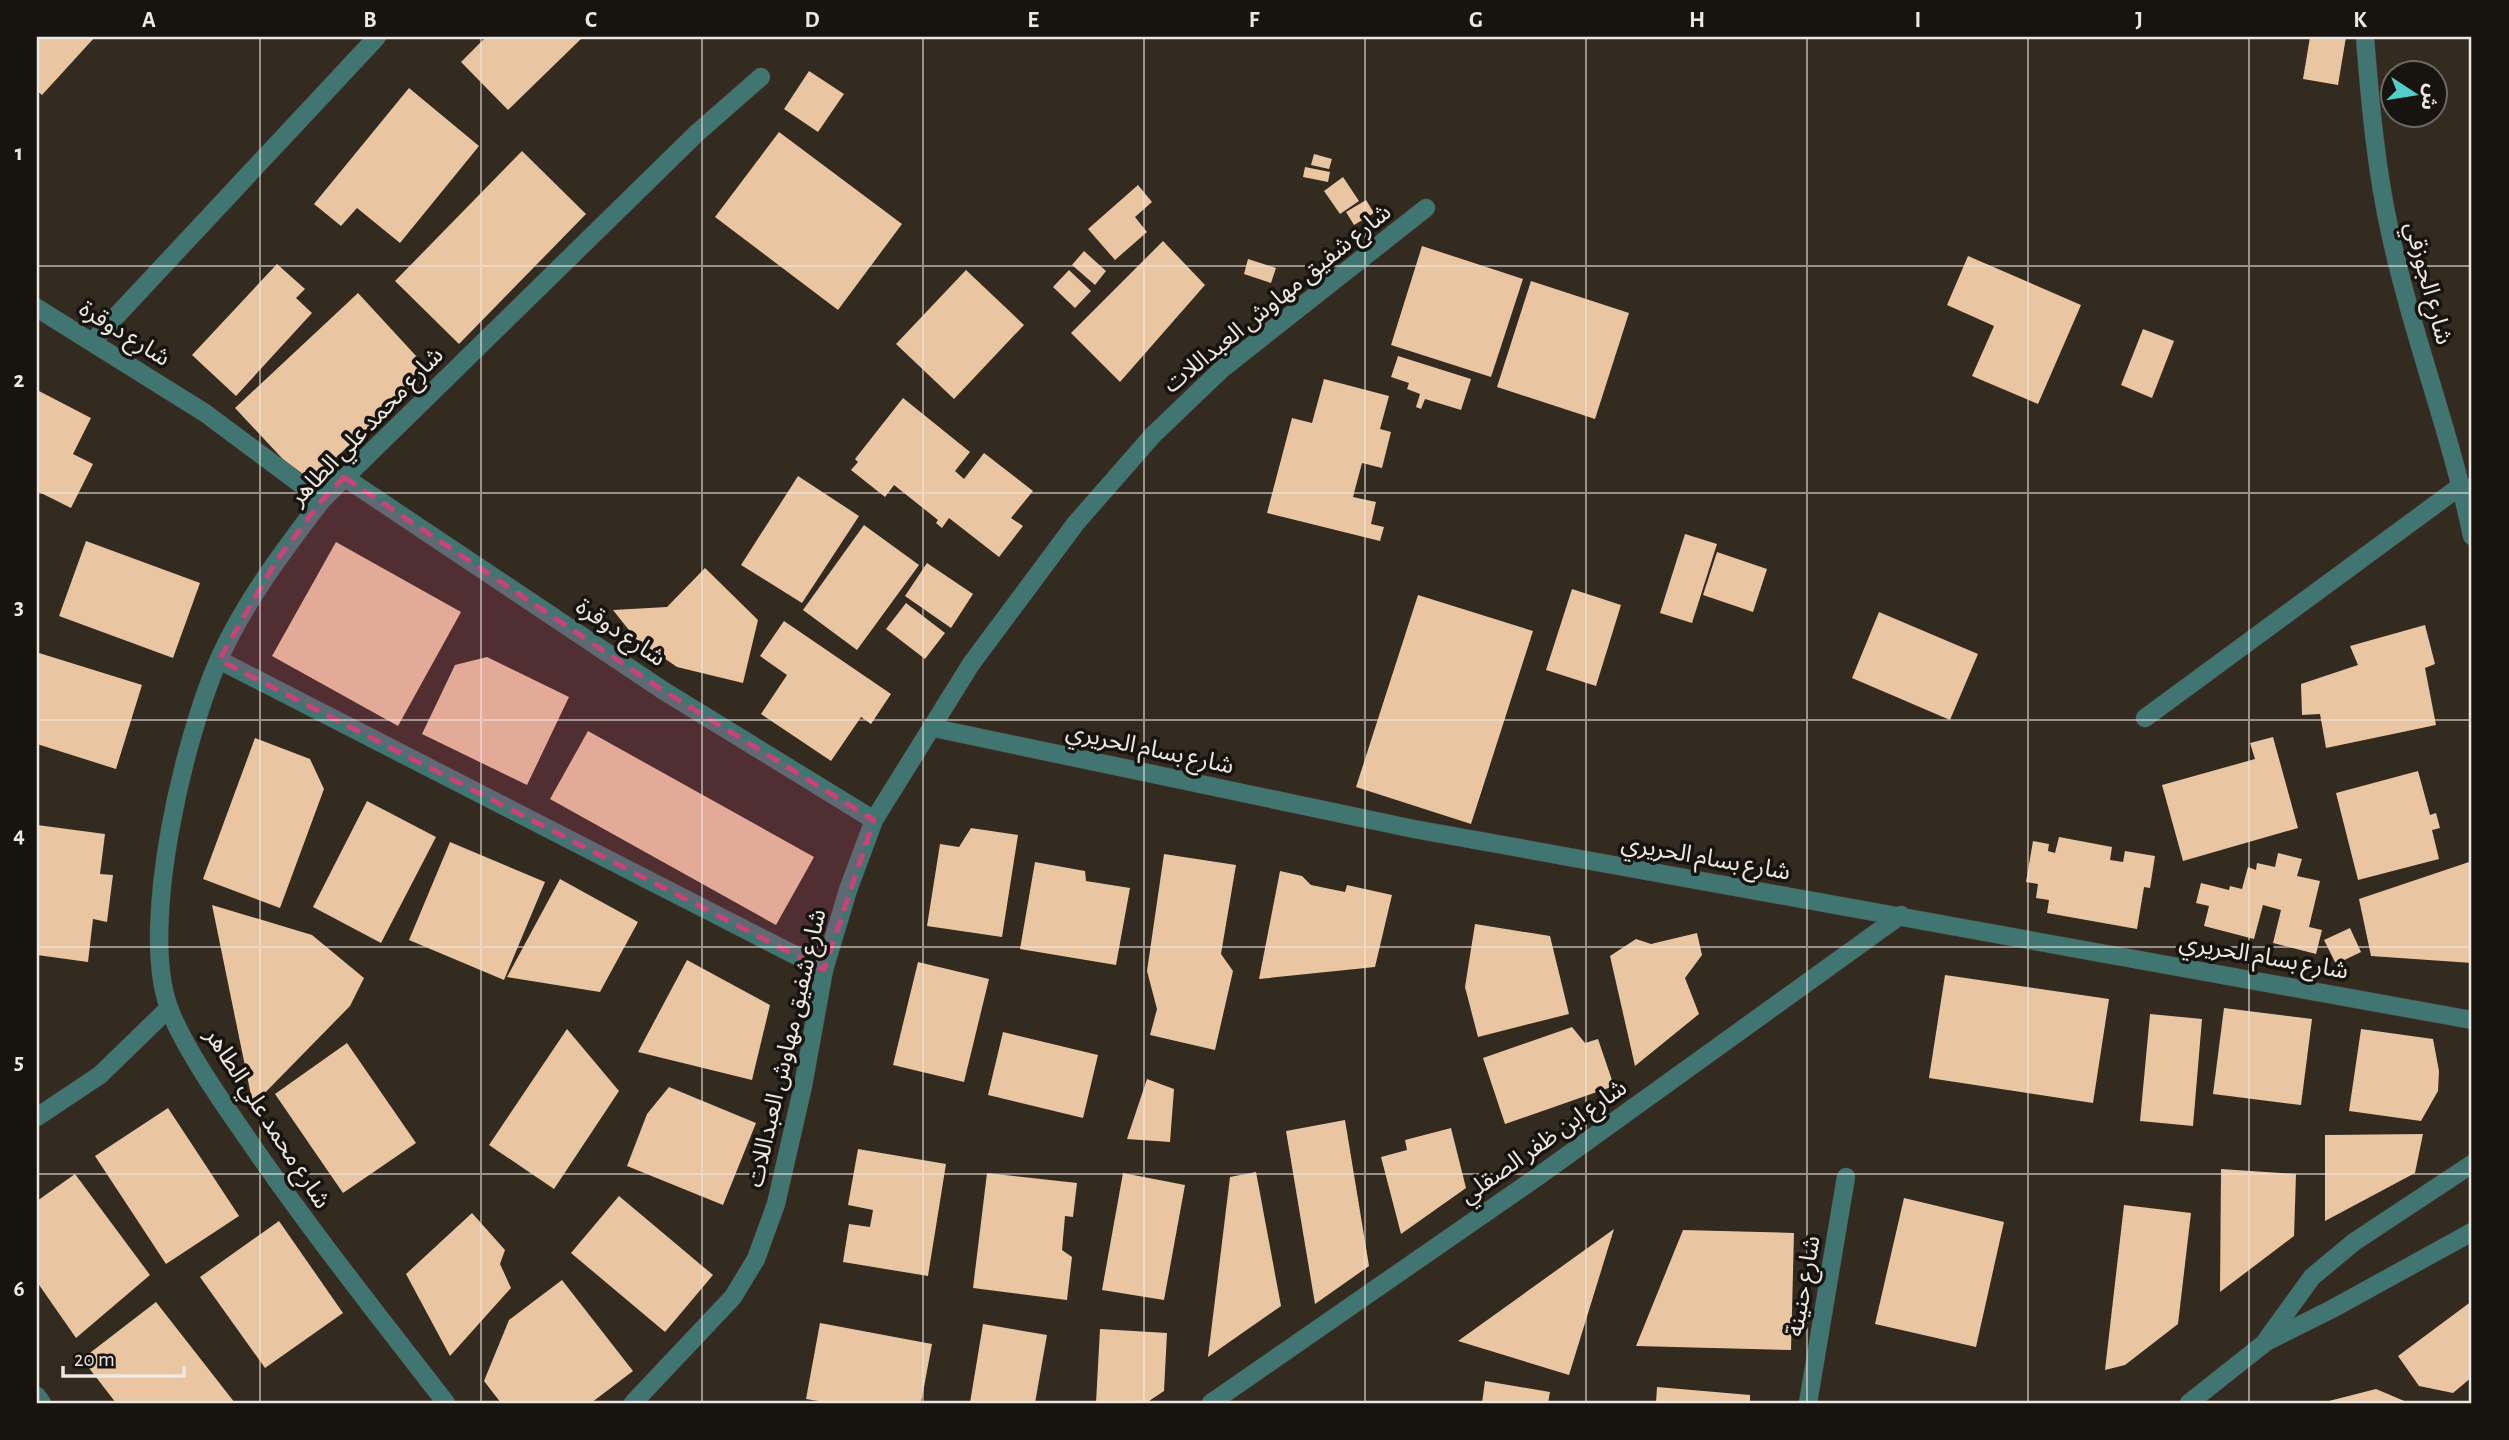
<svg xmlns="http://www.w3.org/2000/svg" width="2509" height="1440" font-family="'Alegreya Sans','Noto Sans Arabic',sans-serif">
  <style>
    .building { fill: #eac5a1 }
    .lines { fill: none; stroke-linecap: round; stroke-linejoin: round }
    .minor-casing { stroke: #4d453b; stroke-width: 19 }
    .minor { stroke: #417572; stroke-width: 18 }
    .marked { fill: #cb4276; fill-opacity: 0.2; stroke: #cb4276; stroke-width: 5; stroke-dasharray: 14 9; stroke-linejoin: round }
    .grid { fill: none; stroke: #eee8e2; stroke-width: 2; stroke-opacity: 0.55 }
    .labels { text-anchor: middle; stroke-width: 7; stroke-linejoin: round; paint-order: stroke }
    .street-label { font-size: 24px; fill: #eee8e2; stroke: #17130f }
    .neatline { fill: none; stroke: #eee8e2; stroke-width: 2.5 }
    .grid-label { font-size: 23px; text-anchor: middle; font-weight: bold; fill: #eee8e2 }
  </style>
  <rect width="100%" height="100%" fill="#332a20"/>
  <g class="building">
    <path d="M37,37H95L42,95L37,91Z"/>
    <path d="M486,37H583L508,110L461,62Z"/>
    <path d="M2310,37H2346L2338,85L2303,79Z"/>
    <path d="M809,71L844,94L818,132L784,109Z"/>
    <path d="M409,88L479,146L400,243L357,208L341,226L314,204Z"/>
    <path d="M779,132L902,224L838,310L715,217Z"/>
    <path d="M522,151L586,214L459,344L395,281Z"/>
    <path d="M1314,154L1332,159L1329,169L1311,165Z"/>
    <path d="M1305,167L1330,172L1328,182L1303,177Z"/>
    <path d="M1343,177L1359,201L1340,214L1324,191Z"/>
    <path d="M1138,185L1152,202L1135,217L1147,232L1115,260L1088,229Z"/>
    <path d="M1366,200L1374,213L1354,225L1346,212Z"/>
    <path d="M1163,241L1205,285L1120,382L1071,333Z"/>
    <path d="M1422,246L1523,279L1491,377L1391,345Z"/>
    <path d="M1084,251L1106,271L1095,285L1072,265Z"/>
    <path d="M1968,256L2081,305L2038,404L1972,376L1994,326L1947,305Z"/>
    <path d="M1248,259L1276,268L1271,283L1244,274Z"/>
    <path d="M277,264L305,289L296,298L312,313L236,396L192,355Z"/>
    <path d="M966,270L1024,325L954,399L896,344Z"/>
    <path d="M1069,270L1091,291L1075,308L1053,287Z"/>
    <path d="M1531,281L1629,313L1595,419L1497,387Z"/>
    <path d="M358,293L429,370L307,485L235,408Z"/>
    <path d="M2143,329L2174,341L2152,398L2121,385Z"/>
    <path d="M1398,356L1471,379L1461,410L1425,399L1421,409L1416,407L1420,394L1407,389L1409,383L1391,377Z"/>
    <path d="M1324,379L1389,396L1380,429L1391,432L1382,468L1362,463L1353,497L1376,502L1371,524L1384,527L1380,541L1267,513L1292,418L1312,423Z"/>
    <path d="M37,390L91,418L73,454L93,464L71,508L37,491Z"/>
    <path d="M903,398L970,452L955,471L964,479L984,453L1033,491L1011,518L1023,526L999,557L949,518L942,528L936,523L938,520L894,485L885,497L851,470L858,462L855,459Z"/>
    <path d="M798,476L859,516L802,603L741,565Z"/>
    <path d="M864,525L919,565L857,650L803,610Z"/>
    <path d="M1685,534L1717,544L1692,623L1660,613Z"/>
    <path d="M86,541L200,583L173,658L59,616Z"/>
    <path d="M336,542L461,612L398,726L272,656Z"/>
    <path d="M1717,552L1767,569L1753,612L1703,595Z"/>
    <path d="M927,563L973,594L951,628L905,596Z"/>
    <path d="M705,568L758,620L743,683L677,667L636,639L613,610L667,607Z"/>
    <path d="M1572,589L1621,605L1596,686L1546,670Z"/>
    <path d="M1418,595L1533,631L1471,824L1356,787Z"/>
    <path d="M906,603L945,633L925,659L886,629Z"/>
    <path d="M1879,612L1978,654L1950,720L1852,678Z"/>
    <path d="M784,621L891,694L871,724L861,717L831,761L761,714L787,675L760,656Z"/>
    <path d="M2425,625L2435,664L2425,668L2436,725L2326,748L2320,714L2302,715L2301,684L2358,665L2350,646Z"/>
    <path d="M39,653L142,685L116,769L37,744Z"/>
    <path d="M487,657L569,697L527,785L422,734L455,665Z"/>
    <path d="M588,731L814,857L776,925L550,799Z"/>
    <path d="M2273,737L2298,828L2183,861L2162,785L2255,759L2250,743Z"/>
    <path d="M255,738L310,759L324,789L280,908L203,879Z"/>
    <path d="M2418,771L2430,815L2436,813L2440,828L2432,830L2439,859L2358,880L2336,793Z"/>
    <path d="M367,801L436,837L381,943L313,907Z"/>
    <path d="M37,825L105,834L100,874L113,875L107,922L93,919L88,962L37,955Z"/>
    <path d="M971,828L1018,835L1002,937L927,926L940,844L959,847Z"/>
    <path d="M2059,837L2112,847L2110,860L2123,862L2125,851L2155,856L2150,888L2144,887L2137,929L2047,913L2049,900L2036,898L2038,884L2026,882L2033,841L2049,844L2048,851L2055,853Z"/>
    <path d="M450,842L545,882L504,980L409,940Z"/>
    <path d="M2278,853L2302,859L2297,876L2320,881L2309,927L2322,930L2316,954L2273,943L2281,910L2263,905L2254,939L2204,926L2209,906L2196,903L2201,883L2229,890L2230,886L2242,889L2248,867L2256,870L2257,863L2275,867Z"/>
    <path d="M1164,854L1236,865L1221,954L1233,971L1215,1050L1150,1035L1157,1009L1147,971Z"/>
    <path d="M2472,861V963L2371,956L2359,899Z"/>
    <path d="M1035,862L1085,871L1086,881L1130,888L1116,965L1020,949Z"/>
    <path d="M1280,871L1302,876L1311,885L1345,892L1347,885L1392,895L1375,967L1259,979Z"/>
    <path d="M560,879L638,922L600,992L507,977Z"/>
    <path d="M212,905L312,935L364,978L350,1006L253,1105Z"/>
    <path d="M1475,924L1550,936L1569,1014L1478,1037L1465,987Z"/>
    <path d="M2350,928L2361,952L2336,964L2324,940Z"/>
    <path d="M1697,933L1702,955L1685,978L1699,1014L1635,1066L1610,956L1636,939L1651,944Z"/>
    <path d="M687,960L770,1005L752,1080L638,1052Z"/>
    <path d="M918,962L989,979L964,1082L893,1065Z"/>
    <path d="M1945,975L2109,999L2093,1103L1929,1078Z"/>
    <path d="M2224,1008L2312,1019L2301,1105L2213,1094Z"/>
    <path d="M2150,1014L2202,1019L2193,1126L2140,1121Z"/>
    <path d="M1572,1027L1585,1043L1598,1039L1614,1086L1505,1124L1483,1058Z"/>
    <path d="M567,1029L619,1091L554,1189L489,1145Z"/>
    <path d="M2361,1029L2433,1039L2439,1071L2438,1091L2421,1121L2349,1111Z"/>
    <path d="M1003,1032L1098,1055L1083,1118L988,1095Z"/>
    <path d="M347,1043L416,1143L343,1193L275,1094Z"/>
    <path d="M1147,1079L1174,1089L1170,1142L1127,1139Z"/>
    <path d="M669,1087L756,1123L723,1205L627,1166L647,1114Z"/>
    <path d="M168,1108L239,1216L166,1264L95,1156Z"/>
    <path d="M1345,1120L1369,1266L1315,1304L1286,1131Z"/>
    <path d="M1451,1128L1466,1188L1401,1234L1381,1157L1407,1150L1405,1140Z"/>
    <path d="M2423,1134L2415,1173L2325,1221V1135Z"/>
    <path d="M858,1149L946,1164L928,1276L843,1262L849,1224L870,1227L873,1210L848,1205Z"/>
    <path d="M2221,1169L2296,1174L2294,1236L2220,1292Z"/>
    <path d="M1256,1172L1281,1306L1208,1357L1230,1177Z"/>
    <path d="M987,1173L1077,1183L1073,1217L1065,1216L1062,1250L1072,1257L1067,1300L973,1288Z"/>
    <path d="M1123,1173L1185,1185L1164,1300L1102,1290Z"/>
    <path d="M75,1174L150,1275L76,1338L37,1282V1201Z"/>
    <path d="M619,1196L713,1275L665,1332L571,1253Z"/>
    <path d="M1904,1198L2004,1222L1976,1347L1875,1324Z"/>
    <path d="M2124,1205L2191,1213L2178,1324L2125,1365L2105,1370Z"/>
    <path d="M472,1213L505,1250L500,1264L511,1288L450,1356L406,1274Z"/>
    <path d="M279,1221L343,1313L265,1368L200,1277Z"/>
    <path d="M1614,1229L1569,1375L1458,1341Z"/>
    <path d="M1683,1230L1794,1233L1791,1350L1636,1346Z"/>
    <path d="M562,1280L633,1371L591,1403H501L484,1381L509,1320Z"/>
    <path d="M2472,1301V1377L2453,1393L2419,1386L2398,1356Z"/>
    <path d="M156,1302L235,1403H116L82,1359Z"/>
    <path d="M820,1323L932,1344L921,1403H831L806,1399Z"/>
    <path d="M983,1324L1047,1335L1035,1403H970Z"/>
    <path d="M1100,1329L1167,1333L1164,1391L1146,1403H1096Z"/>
    <path d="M1485,1381L1550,1392L1548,1403H1482Z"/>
    <path d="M1657,1387L1750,1395V1403H1656Z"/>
    <path d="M2376,1389L2409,1403H2325V1402Z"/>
  </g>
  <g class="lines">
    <defs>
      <g id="minor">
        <path d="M2365,37C2370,101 2376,169 2390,232C2412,335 2451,433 2472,536"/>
        <path d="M37,308L205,413L322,500"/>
        <path d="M93,341L377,37"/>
        <path d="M344,477L664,691L874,820"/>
        <path d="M219,660L824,970"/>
        <path d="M2145,718L2462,485"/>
        <path d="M934,728L1414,829L2472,1020"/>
        <path d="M37,1117L100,1075L169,1008"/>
        <path d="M2267,1339L2312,1277L2354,1242L2472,1164"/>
        <path d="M37,1396L42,1403"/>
        <path d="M446,1403C377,1314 307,1226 243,1132C220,1099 181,1043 168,1005C140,923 184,738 219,659C245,601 284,550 322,500L697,133L761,77"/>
        <path d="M633,1403L733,1297L756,1259L776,1204L803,1086L824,970L848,890L874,820L971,664L1076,523L1153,435L1222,369L1426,208"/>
        <path d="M1211,1403L1540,1175L1901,915"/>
        <path d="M1808,1403L1846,1177"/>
        <path d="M2189,1403L2266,1342L2332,1309L2472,1232"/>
      </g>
    </defs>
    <use href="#minor" class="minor-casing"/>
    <use href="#minor" class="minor"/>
  </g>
  <path class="marked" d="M344,477L664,691L874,820L824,970L219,660L276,561L322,500Z"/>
  <path class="grid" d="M260,37V1403M481,37V1403M702,37V1403M923,37V1403M1144,37V1403M1365,37V1403M1586,37V1403M1807,37V1403M2028,37V1403M2249,37V1403M37,266H2472M37,493H2472M37,720H2472M37,947H2472M37,1174H2472"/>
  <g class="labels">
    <g class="street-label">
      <text transform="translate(2429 283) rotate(75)" y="8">شارع الجوزقي</text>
      <text transform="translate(1277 298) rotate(-39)" y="8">شارع شفيق مهاوش العبداللات</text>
      <text transform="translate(125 333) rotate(32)" y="8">شارع دوقرة</text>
      <text transform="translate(366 426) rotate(-46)" y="8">شارع محمد علي الطاهر</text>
      <text transform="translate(621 632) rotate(34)" y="8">شارع دوقرة</text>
      <text transform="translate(1150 748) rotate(12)" y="8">شارع بسام الحريري</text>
      <text transform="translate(1706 857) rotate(10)" y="8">شارع بسام الحريري</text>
      <text transform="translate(2264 956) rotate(10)" y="8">شارع بسام الحريري</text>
      <text transform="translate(786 1048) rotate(-77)" y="8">شارع شفيق مهاوش العبداللات</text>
      <text transform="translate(268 1118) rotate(57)" y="8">شارع محمد علي الطاهر</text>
      <text transform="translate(1543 1141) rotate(-35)" y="8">شارع ابن ظفر الصقلي</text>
      <text transform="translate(1803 1286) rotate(-80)" y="8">شارع حنينة</text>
    </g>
  </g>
  <rect width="2509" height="1440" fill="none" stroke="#17130f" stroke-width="77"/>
  <g transform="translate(2414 94) rotate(102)"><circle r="33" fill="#17130f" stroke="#6d6863" stroke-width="2"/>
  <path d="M0-5L12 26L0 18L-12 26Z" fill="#53cdc9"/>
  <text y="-10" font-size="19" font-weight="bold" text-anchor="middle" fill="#eee8e2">ش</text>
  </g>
  <path d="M63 1366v10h121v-10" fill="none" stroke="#eee8e2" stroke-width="3.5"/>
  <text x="74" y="1366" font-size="21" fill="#eee8e2" stroke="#17130f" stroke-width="5" paint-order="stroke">20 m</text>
  <rect x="38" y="38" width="2432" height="1364" class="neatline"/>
  <g class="grid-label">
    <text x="149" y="27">A</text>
    <text x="370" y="27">B</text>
    <text x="591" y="27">C</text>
    <text x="812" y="27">D</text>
    <text x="1033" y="27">E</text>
    <text x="1254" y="27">F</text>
    <text x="1476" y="27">G</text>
    <text x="1697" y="27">H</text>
    <text x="1918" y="27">I</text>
    <text x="2139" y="27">J</text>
    <text x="2360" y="27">K</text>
    <text x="19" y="160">1</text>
    <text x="19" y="387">2</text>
    <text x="19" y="614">3</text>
    <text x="19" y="842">4</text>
    <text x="19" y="1069">5</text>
    <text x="19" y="1296">6</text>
  </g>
</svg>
